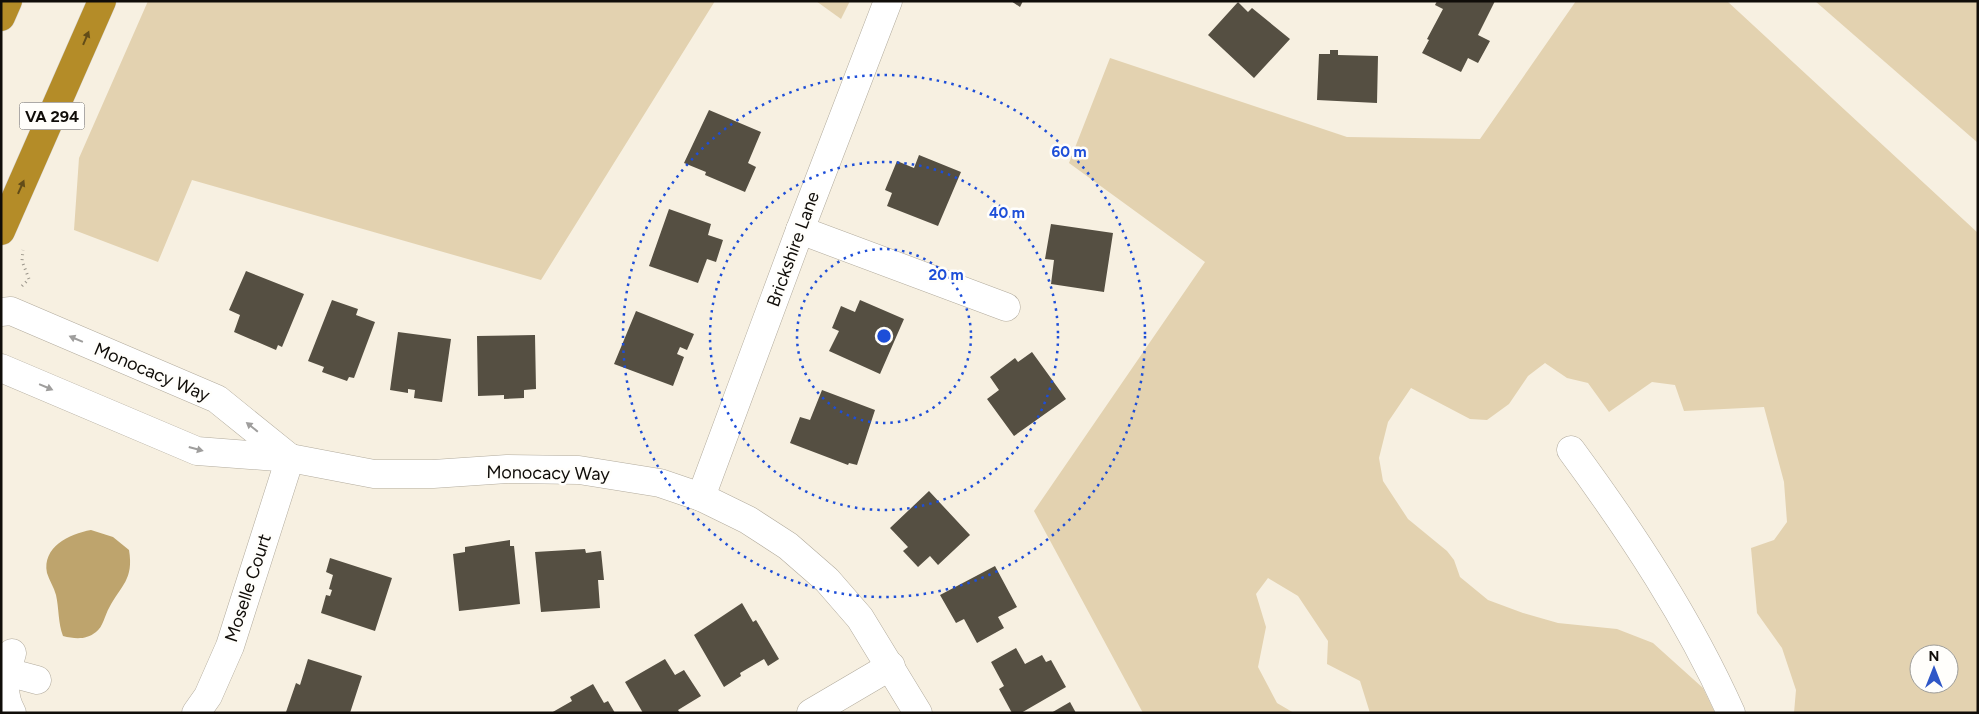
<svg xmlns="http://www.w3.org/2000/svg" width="1979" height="714" font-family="Figtree,sans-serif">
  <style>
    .green { fill: #e3d2b0; fill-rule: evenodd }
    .water { fill: #bea46d }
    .building { fill: #554f42 }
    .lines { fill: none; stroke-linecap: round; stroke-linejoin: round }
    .minor-casing { stroke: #b2ab9d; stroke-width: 29 }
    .highway-casing { stroke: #d4d3d3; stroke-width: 29 }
    .path { stroke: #9a958a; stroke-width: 3; stroke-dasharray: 1 4; stroke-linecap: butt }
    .minor { stroke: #fff; stroke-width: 28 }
    .highway { stroke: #b48c28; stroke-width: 28 }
    .oneway { fill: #624c18 }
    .oneway2 { fill: #9f9e9d }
    .ring { fill: none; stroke: #1d4ed8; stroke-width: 2.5; stroke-dasharray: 2.5 5 }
    .labels { text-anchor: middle; stroke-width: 5; stroke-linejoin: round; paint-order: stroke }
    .shield { fill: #fffefb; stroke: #585552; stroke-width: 1 }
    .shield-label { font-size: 16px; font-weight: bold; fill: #100d09 }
    .street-label { font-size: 18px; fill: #100d09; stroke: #fffefb }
    .centre { fill: #1d4ed8; stroke: #fffefb; stroke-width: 2.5 }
    .ring-label { font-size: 15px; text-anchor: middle; font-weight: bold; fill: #1d4ed8; stroke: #fffefb; stroke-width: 5; stroke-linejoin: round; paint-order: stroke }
  </style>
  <rect width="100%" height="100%" fill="#f7f0e1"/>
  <g class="green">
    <path d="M148,1H715L541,280L192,180L158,262L74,230L79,158Z"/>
    <path d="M816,1H850L841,19Z"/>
    <path d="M1576,1H1727L1978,233V713H1794L1796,690L1782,648L1757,613L1751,548L1774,540L1787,522L1784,482L1764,407L1684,411L1675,385L1652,382L1609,412L1588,383L1567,378L1545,363L1528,376L1509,404L1487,420L1470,419L1411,388L1388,422L1379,458L1383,481L1408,519L1447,551L1454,560L1460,577L1488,600L1523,613L1558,623L1617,629L1653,643L1703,688L1715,713H1370L1360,681L1327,664L1328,641L1298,596L1268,578L1256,594L1266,627L1258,667L1277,703L1294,713H1143L1034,511L1205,262L1069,163L1110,58L1347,137L1480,139ZM1919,654H1949V684H1919Z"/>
    <path d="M1815,1H1978V143Z"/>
  </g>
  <path class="water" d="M91,530L113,537L129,550C134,580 121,585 109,608C105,615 103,627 96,632C86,640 75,639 63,636C58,623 59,608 56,595C54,587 49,580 47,573C42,547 69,534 91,530Z"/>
  <g class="building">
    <path d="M1011,1H1023L1020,7Z"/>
    <path d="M1437,1H1495L1478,35L1490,41L1478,63L1468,58L1461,72L1422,53L1429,40L1427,39L1443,9L1435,5Z"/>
    <path d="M1238,2L1248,12L1252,8L1290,39L1254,78L1208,35Z"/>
    <path d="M1330,50H1338V55L1378,56L1377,103L1317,100L1319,54H1330Z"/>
    <path d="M709,110L761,132L748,163L756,167L745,192L705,175L706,172L684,163Z"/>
    <path d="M919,155L961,172L938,226L887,206L892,193L885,190L897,161L914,168Z"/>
    <path d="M669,209L711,224L708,235L723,240L716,262L707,259L698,283L649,266Z"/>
    <path d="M1051,224L1113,233L1104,292L1051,284L1054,260L1045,259Z"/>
    <path d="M246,271L304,294L282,347L278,345L276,350L234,332L240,315L229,310Z"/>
    <path d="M332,300L358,309L356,315L375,322L354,378L349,377L347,381L322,372L324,367L308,361Z"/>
    <path d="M860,300L904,319L880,374L829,351L839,331L832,328L841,306L855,312Z"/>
    <path d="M636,311L694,334L687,350L680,347L677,354L684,357L673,386L614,364Z"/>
    <path d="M398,332L451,339L442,402L414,398L415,390L408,389V393L390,390Z"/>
    <path d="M535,335L536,389L524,390V398L504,399V395L478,396L477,336Z"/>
    <path d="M1032,352L1066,399L1014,436L987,399L999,390L990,377L1015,358L1018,362Z"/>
    <path d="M822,390L875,410L857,465L849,463L848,465L790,443L800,417L810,420Z"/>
    <path d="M929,491L970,535L938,565L930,556L918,567L903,551L908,547L890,528Z"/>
    <path d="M510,540V546H514L520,604L459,611L453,554L465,552V547Z"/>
    <path d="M585,549L586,553L601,551L604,580H598L600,608L541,612L535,552Z"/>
    <path d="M330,558L392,578L375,631L321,613L326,595L330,596L332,590L329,589L333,575L326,572Z"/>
    <path d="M995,566L1017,607L998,617L1004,628L977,643L964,619L956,623L940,595Z"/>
    <path d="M742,603L753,622L756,620L779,659L768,666L764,659L740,673L741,676L724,687L694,635Z"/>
    <path d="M1016,648L1025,664L1042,655L1046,662L1051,660L1066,687L1021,713H1012L999,689L1004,686L991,662Z"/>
    <path d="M308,659L362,676L350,713L286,712L296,683L300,685Z"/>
    <path d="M665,659L675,675L684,670L701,696L678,710L680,713H643L625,682Z"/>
    <path d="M593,684L604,703L608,701L615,713H551L572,701L570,697Z"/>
    <path d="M1070,702L1076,713H1051Z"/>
  </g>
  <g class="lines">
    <defs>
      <g id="minor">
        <path d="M800,230L1006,307"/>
        <path d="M1,312L11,311L217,399L290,458"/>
        <path d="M1,368L197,451L290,458L374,474H433L507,469L579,470L660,483L701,497L748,520L788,546L827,580L860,618L918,713"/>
        <path d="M1571,450C1632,533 1689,619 1731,713"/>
        <path d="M701,497L800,230L888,1"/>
        <path d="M12,653C6,675 0,692 12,713"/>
        <path d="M7,672L37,680"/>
        <path d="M196,713L208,696L230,646L290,458"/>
        <path d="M811,713L891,666"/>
      </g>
      <g id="highway">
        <path d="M1,17L8,1"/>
        <path d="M1,231L102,1"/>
      </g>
    </defs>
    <use href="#minor" class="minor-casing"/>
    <use href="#highway" class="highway-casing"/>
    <path class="path" d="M22,286L29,279L22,261L23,250"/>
    <use href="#minor" class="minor"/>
    <use href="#highway" class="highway"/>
  </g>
  <defs><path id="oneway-solid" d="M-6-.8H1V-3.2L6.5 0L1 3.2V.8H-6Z" transform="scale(1.25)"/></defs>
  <g class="oneway">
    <use href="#oneway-solid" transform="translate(86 38) rotate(-67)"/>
    <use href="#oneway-solid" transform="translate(21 187) rotate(-66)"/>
  </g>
  <g class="oneway2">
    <use href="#oneway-solid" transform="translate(76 339) rotate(-157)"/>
    <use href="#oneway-solid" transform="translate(46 387) rotate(23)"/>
    <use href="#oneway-solid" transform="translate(252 427) rotate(-141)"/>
    <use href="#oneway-solid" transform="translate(196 449) rotate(15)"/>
  </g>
  <g class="ring">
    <circle cx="884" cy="336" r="87"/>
    <circle cx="884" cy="336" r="174"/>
    <circle cx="884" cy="336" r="261"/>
  </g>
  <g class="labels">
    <rect class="shield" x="19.5" y="102.5" width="65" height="27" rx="4"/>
    <g class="shield-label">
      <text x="52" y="122">VA 294</text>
    </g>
    <g class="street-label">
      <text transform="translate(793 249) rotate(-70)" y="6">Brickshire Lane</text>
      <text transform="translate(152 372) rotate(23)" y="6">Monocacy Way</text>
      <text transform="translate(548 473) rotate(1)" y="6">Monocacy Way</text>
      <text transform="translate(248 588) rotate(-72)" y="6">Moselle Court</text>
    </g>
  </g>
  <circle cx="884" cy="336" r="8" class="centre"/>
  <g class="ring-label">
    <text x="1069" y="157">60 m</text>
    <text x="1007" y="218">40 m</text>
    <text x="946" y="280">20 m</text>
  </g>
  <rect width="1979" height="714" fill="none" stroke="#100d09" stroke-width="5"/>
  <g transform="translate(1934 669)"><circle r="24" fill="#fffefb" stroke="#9f9e9a"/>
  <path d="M0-4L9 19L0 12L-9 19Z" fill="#2f57c7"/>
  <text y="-8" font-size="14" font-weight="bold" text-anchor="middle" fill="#100d09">N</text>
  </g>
</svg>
